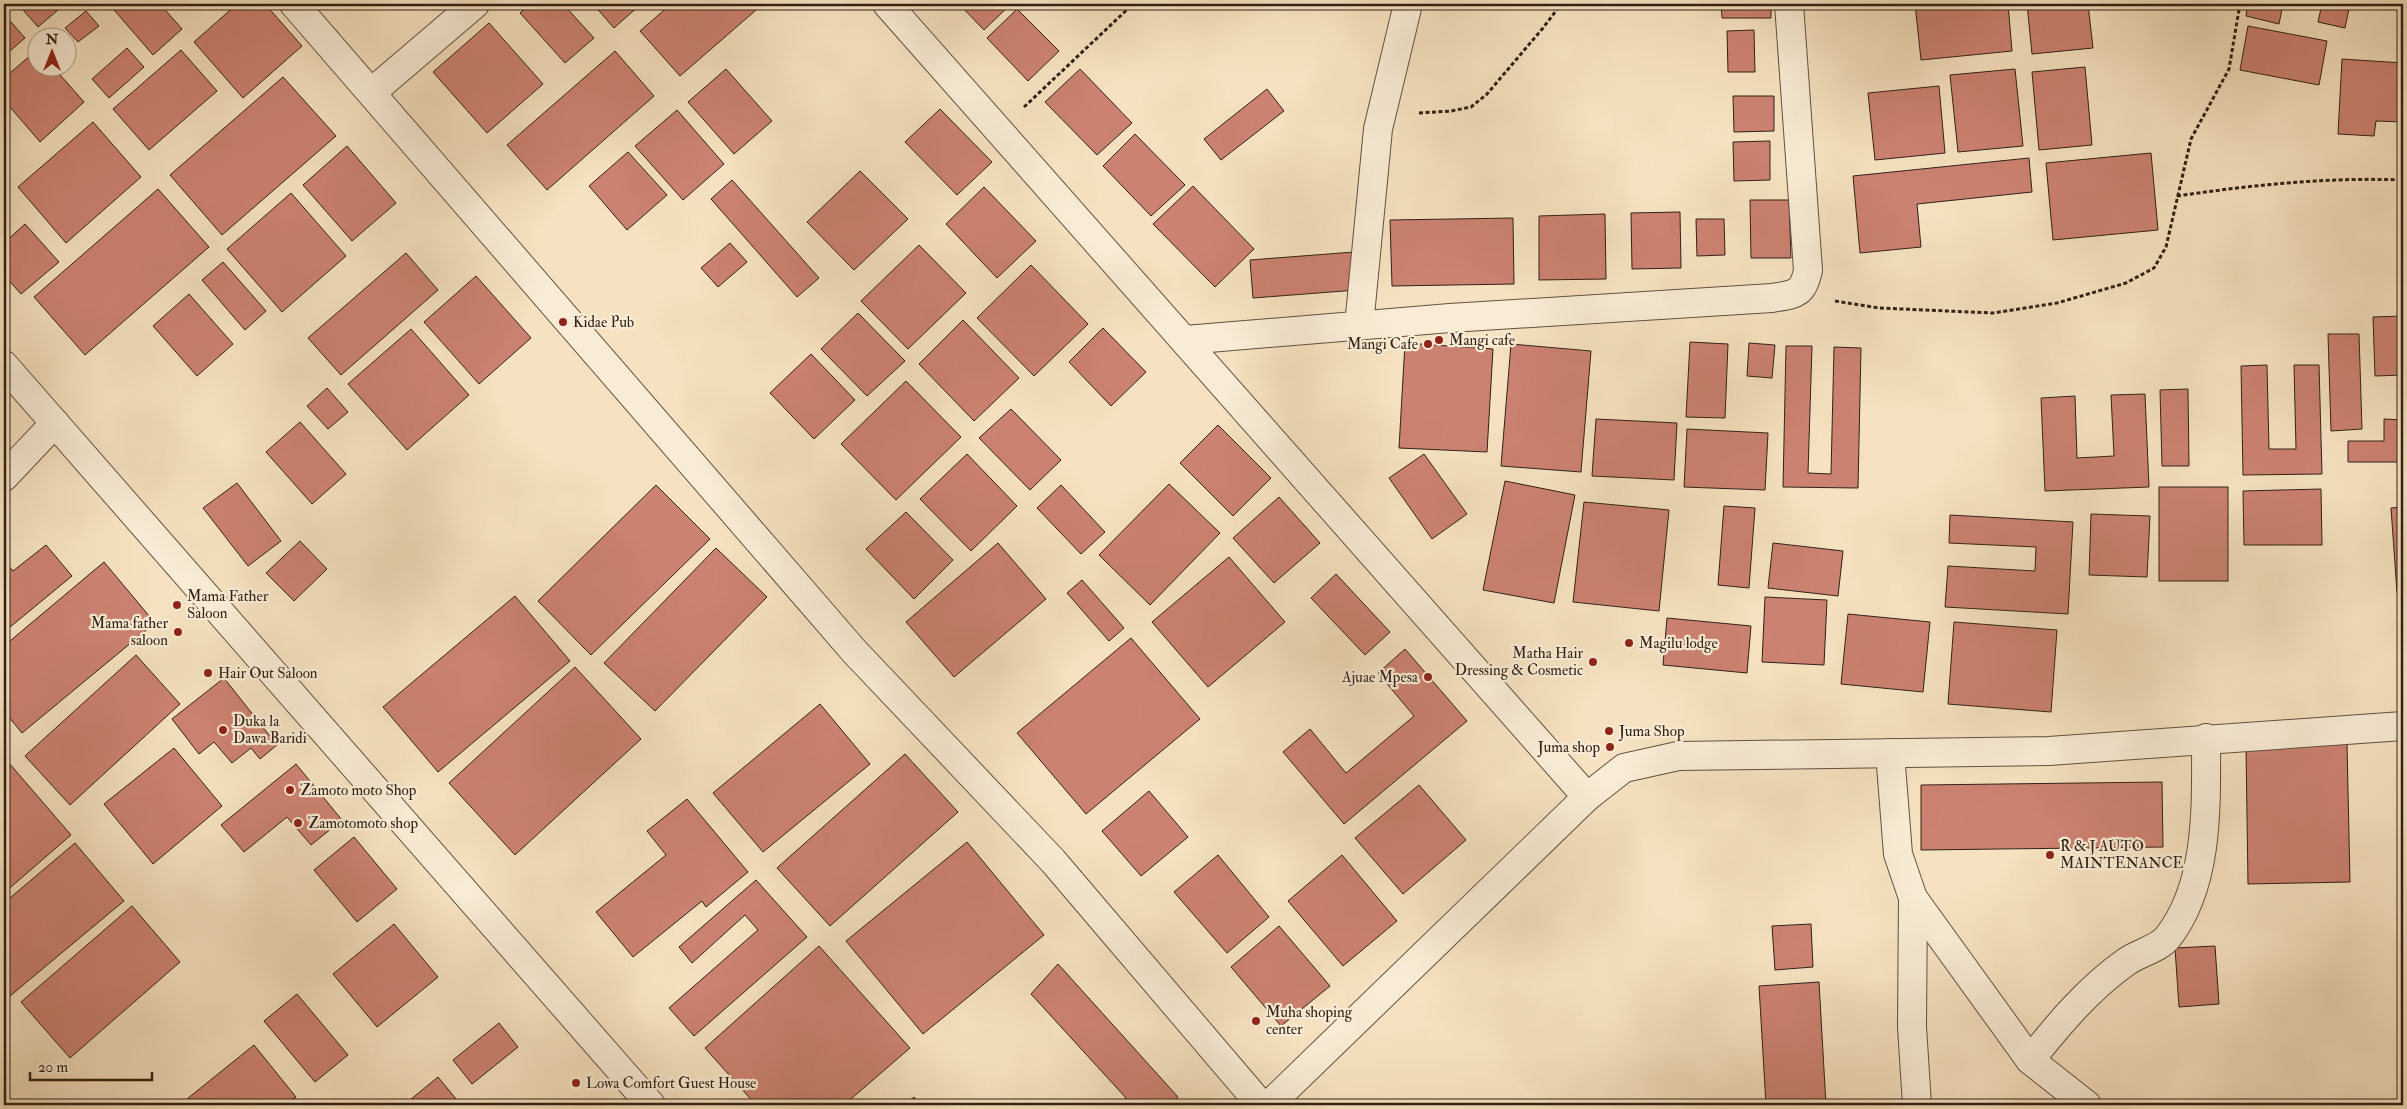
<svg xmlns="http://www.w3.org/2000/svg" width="2407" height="1109" font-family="'IM FELL Double Pica',serif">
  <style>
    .building { fill: #cc8271; stroke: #302116 }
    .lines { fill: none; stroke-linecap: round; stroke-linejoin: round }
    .minor-casing { stroke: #625140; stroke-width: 30 }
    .path { stroke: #302116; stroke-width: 3; stroke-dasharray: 4 2.5; stroke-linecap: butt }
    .minor { stroke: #f9ecd6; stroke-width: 28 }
    .poi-dot { fill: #8f2418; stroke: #f9ecd6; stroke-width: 2 }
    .labels { text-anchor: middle; stroke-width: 4.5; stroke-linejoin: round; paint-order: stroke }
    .poi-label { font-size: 15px; fill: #302116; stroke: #f9ecd6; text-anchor: start }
  </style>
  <rect width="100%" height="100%" fill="#f6e2c0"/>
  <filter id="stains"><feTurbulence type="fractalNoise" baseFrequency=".004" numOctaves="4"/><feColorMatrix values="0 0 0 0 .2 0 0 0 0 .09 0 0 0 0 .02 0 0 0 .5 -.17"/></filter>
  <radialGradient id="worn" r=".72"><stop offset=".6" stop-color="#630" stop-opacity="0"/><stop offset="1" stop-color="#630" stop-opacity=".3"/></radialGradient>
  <g class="building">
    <path d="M18,4H65L38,27Z"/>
    <path d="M109,4H160L182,29L153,55Z"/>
    <path d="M237,4H265L302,46L243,98L194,42Z"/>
    <path d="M531,4H563L594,38L565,63L520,13Z"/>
    <path d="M593,4H641L614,28Z"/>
    <path d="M671,4H763L680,76L640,31Z"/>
    <path d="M959,4H1011L984,30Z"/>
    <path d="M1721,4H1771V18H1722Z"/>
    <path d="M1915,4H2008L2012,51L1921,60Z"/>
    <path d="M2027,4H2088L2093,48L2032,54Z"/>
    <path d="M2248,4H2283L2279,24L2246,16Z"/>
    <path d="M2322,4H2350L2345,28L2318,22Z"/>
    <path d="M1017,9L1059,51L1028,81L987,38Z"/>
    <path d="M86,11L99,26L78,42L65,28Z"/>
    <path d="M4,14L25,38L4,56Z"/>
    <path d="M2403,19V48L2397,47Z"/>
    <path d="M489,23L543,84L487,133L433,72Z"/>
    <path d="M2248,26L2327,41L2319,85L2240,70Z"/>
    <path d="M1754,30L1755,72H1728L1727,31Z"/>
    <path d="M127,48L144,67L109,98L92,79Z"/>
    <path d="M38,49V68H54L84,102L40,142L4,100V78Z"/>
    <path d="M181,50L217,91L149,150L113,109Z"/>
    <path d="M615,51L654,96L547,190L507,145Z"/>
    <path d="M2342,59L2403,63V122L2376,121L2374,136L2338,134Z"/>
    <path d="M2085,67L2092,145L2039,150L2032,72Z"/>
    <path d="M726,69L772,121L734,154L688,102Z"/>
    <path d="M1080,69L1132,123L1097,155L1045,102Z"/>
    <path d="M2015,69L2023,146L1958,152L1950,75Z"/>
    <path d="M283,77L336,136L222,235L170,175Z"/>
    <path d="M1939,86L1945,153L1875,160L1868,93Z"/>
    <path d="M1267,89L1284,111L1221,160L1204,139Z"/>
    <path d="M1733,96H1774V131L1734,132Z"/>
    <path d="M940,109L992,162L957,195L905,142Z"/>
    <path d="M677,110L724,164L683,200L635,146Z"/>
    <path d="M93,122L141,177L66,243L18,187Z"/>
    <path d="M1135,134L1185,185L1151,216L1103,166Z"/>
    <path d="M1770,141V180L1734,181L1733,142Z"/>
    <path d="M347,146L396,203L352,241L303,185Z"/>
    <path d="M628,152L667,195L627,230L589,186Z"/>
    <path d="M2151,153L2158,230L2053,240L2046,163Z"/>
    <path d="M2029,158L2032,192L1917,204L1921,247L1860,253L1853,176Z"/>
    <path d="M860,171L908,219L854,270L807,222Z"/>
    <path d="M732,180L819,278L797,297L711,199Z"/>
    <path d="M1193,186L1254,249L1215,287L1153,224Z"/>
    <path d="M984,187L1036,241L997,278L946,224Z"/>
    <path d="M158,189L209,247L85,355L34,297Z"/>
    <path d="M291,193L346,256L282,312L227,249Z"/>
    <path d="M1750,200H1789L1791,258H1751Z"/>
    <path d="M1680,212L1681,268L1632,269L1631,213Z"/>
    <path d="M1605,214L1606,279L1539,280V216Z"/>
    <path d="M1513,218L1514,284L1392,286L1390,220Z"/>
    <path d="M1696,219H1724L1725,255L1697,256Z"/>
    <path d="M25,224L59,262L21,294L4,275V243Z"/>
    <path d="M730,243L747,262L718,287L701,268Z"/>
    <path d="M919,245L966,293L908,349L861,301Z"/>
    <path d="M1354,252L1357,290L1253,298L1250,260Z"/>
    <path d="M406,253L438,290L341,375L308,338Z"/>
    <path d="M223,262L266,311L245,330L202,280Z"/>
    <path d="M1031,265L1088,324L1034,376L977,318Z"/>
    <path d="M476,276L531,338L479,384L424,322Z"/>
    <path d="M189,294L233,344L197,376L153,326Z"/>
    <path d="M858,313L905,361L867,396L821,349Z"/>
    <path d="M2403,316V375L2375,376L2373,317Z"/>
    <path d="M963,320L1019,378L974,421L919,364Z"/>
    <path d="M1103,328L1146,372L1111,406L1069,362Z"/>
    <path d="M411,329L469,395L407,450L348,384Z"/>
    <path d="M2328,334H2359L2362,429L2331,431Z"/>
    <path d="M1690,342L1728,344L1725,418L1686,417Z"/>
    <path d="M1405,343L1493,349L1487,452L1399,448Z"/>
    <path d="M1749,343L1775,345L1772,378L1747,376Z"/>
    <path d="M1511,344L1591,351L1581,472L1501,466Z"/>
    <path d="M1786,346H1812L1808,473L1831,474L1834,347L1861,348L1858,488L1783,487Z"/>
    <path d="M811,354L855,400L814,439L770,393Z"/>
    <path d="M2267,365L2269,449H2296L2294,365H2319L2322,474L2243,475L2241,366Z"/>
    <path d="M906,381L961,437L896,500L841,444Z"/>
    <path d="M327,388L348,412L328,429L307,406Z"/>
    <path d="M2188,389L2189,466H2162L2160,390Z"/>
    <path d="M2145,394L2149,487L2045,491L2041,398L2075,396L2077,458L2114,456L2111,395Z"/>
    <path d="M1011,409L1061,460L1030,490L979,438Z"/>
    <path d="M1596,419L1677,423L1674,480L1592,476Z"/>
    <path d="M2384,419L2403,420V462H2348V441H2384Z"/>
    <path d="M300,422L346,474L312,504L266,452Z"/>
    <path d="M1218,425L1271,478L1233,516L1180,463Z"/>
    <path d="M1687,429L1768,433L1765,490L1684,487Z"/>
    <path d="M967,454L1017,506L971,551L920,499Z"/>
    <path d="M1424,454L1467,514L1432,539L1389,478Z"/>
    <path d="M1505,481L1575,495L1554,603L1483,590Z"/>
    <path d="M237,483L281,541L248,566L203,508Z"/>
    <path d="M1169,484L1220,533L1150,605L1099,555Z"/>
    <path d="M656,485L710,539L591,655L538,601Z"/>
    <path d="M1061,485L1105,532L1081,554L1037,508Z"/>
    <rect x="2159" y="487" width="69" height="94"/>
    <path d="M2321,489L2322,545H2244L2243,491Z"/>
    <path d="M1279,497L1320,543L1274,583L1233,538Z"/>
    <path d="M1584,502L1669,510L1659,611L1573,602Z"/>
    <path d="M1724,506L1755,508L1749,588L1718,585Z"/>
    <path d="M2403,507V591L2397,592L2391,508Z"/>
    <path d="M906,512L953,560L914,599L866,549Z"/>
    <path d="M2091,514L2150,516L2147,577L2089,575Z"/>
    <path d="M1950,515L2073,522L2068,614L1945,607L1948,566L2035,571L2036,547L1949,543Z"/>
    <path d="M300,541L327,569L294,601L266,573Z"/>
    <path d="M998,543L1046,599L954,677L906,622Z"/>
    <path d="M1773,543L1843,551L1838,596L1768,588Z"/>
    <path d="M46,545L72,576L4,632V560L13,571Z"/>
    <path d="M716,548L767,597L655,711L604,663Z"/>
    <path d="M1229,557L1285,622L1208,687L1152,622Z"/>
    <path d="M104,562L155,623L22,733L4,711V646Z"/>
    <path d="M1336,574L1390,632L1365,655L1311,598Z"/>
    <path d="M1082,580L1124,628L1109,641L1067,593Z"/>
    <path d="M515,596L570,661L438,772L383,707Z"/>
    <path d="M1765,597L1827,600L1824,665L1762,662Z"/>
    <path d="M1848,614L1930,622L1923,692L1841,684Z"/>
    <path d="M1667,618L1751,626L1747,673L1663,665Z"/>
    <path d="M1954,622L2057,630L2051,712L1948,704Z"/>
    <path d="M1131,638L1200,719L1086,814L1017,733Z"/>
    <path d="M1405,649L1467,721L1344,824L1283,752L1310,729L1346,773L1414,716L1378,673Z"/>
    <path d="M136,655L180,704L70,805L25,756Z"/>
    <path d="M575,667L641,739L515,855L449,783Z"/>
    <path d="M224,678L277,745L260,759L251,748L232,763L214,742L199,754L172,719Z"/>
    <path d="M820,704L870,764L763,852L713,793Z"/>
    <path d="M2347,744L2350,882L2248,884L2246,746Z"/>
    <path d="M174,748L222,806L153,864L104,804Z"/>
    <path d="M905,754L958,812L830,926L777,868Z"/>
    <path d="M9,763L71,835L4,893V768Z"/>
    <path d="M296,764L342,820L311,845L287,817L244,852L221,825Z"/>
    <path d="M2162,782L2163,847L1921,850V785Z"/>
    <path d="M1419,785L1466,840L1403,894L1355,838Z"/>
    <path d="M1149,791L1188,837L1141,876L1102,831Z"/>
    <path d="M687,799L748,872L706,907L702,901L633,957L596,912L666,855L647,831Z"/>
    <path d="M354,837L397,889L357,922L314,870Z"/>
    <path d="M967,842L1044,935L923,1034L846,941Z"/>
    <path d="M75,843L124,901L4,1001V903Z"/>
    <path d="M1218,855L1269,917L1227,953L1174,892Z"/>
    <path d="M1342,855L1397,921L1343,966L1288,901Z"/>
    <path d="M756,880L807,937L694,1036L669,1008L758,930L745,915L692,963L679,947Z"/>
    <path d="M132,906L180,962L70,1058L21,1002Z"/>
    <path d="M394,924L438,977L377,1027L333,974Z"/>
    <path d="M1811,924L1813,967L1775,970L1772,926Z"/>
    <path d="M1279,926L1330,986L1281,1026L1231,967Z"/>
    <path d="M819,946L910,1048L844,1105H756L705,1048Z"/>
    <path d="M2215,946L2219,1004L2179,1007L2175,948Z"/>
    <path d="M1058,964L1178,1097L1170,1105H1119L1126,1098L1031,994Z"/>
    <path d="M1819,982L1826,1105H1766L1759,986Z"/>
    <path d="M297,994L348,1055L315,1082L264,1021Z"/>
    <path d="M499,1023L518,1047L472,1084L453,1060Z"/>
    <path d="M254,1045L296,1097L285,1105H191L187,1099Z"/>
    <path d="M438,1077L461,1105H404Z"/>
    <path d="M914,1097L921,1105H904Z"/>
  </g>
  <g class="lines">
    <defs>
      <g id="minor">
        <path d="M294,4L854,651L1053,861L1261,1105"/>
        <path d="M887,4L1587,797"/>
        <path d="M372,92L475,4"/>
        <path d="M1359,326L1378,129L1408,4"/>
        <path d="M1185,340L1450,318L1772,298C1795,294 1803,295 1808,270L1789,4"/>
        <path d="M4,365L651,1105"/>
        <path d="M4,477L55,423"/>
        <path d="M1890,753L1898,854L1913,898L1912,1027L1917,1105"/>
        <path d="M1913,898L2030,1060"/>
        <path d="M1269,1105L1587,797L1624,768L1678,756L2049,751L2403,726"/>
        <path d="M2087,1105L2030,1060C2059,1024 2088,989 2126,962C2138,953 2159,949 2168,937C2210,883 2206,803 2206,738"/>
      </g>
    </defs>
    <use href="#minor" class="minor-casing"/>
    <g class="path">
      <path d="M1024,107L1133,4"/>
      <path d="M1419,113L1451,111L1471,107L1487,94L1543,28L1561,4"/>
      <path d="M2177,196C2253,185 2327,177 2403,180"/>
      <path d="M1835,301L1879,308L1993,313L2057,303L2126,283L2154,268L2166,247L2191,139L2229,69L2240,4"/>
    </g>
    <use href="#minor" class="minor"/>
  </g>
  <g class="poi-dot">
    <circle cx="563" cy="322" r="5"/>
    <circle cx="1439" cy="340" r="5"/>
    <circle cx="1428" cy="344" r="5"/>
    <circle cx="177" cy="605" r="5"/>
    <circle cx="178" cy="632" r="5"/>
    <circle cx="1629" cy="643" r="5"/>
    <circle cx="1593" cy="662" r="5"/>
    <circle cx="208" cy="673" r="5"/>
    <circle cx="1428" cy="677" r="5"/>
    <circle cx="223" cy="730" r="5"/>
    <circle cx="1609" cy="731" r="5"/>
    <circle cx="1610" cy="747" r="5"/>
    <circle cx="290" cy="790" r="5"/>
    <circle cx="298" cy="823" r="5"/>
    <circle cx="2050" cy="855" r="5"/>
    <circle cx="1256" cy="1021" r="5"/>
    <circle cx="576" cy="1083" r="5"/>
  </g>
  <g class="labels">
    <g class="poi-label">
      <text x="573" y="327">Kidae Pub</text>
      <text x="1449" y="345">Mangi cafe</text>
      <text x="1418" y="349" text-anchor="end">Mangi Cafe</text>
      <text x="187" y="601">Mama Father<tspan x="187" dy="17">Saloon</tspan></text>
      <text x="168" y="628" text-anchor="end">Mama father<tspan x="168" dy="17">saloon</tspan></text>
      <text x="1639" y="648">Magilu lodge</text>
      <text x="1583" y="658" text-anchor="end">Matha Hair<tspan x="1583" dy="17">Dressing &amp; Cosmetic</tspan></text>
      <text x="218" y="678">Hair Out Saloon</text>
      <text x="1418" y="682" text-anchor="end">Ajuae Mpesa</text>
      <text x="233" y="726">Duka la<tspan x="233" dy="17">Dawa Baridi</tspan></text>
      <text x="1619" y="736">Juma Shop</text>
      <text x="1600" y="752" text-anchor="end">Juma shop</text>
      <text x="300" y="795">Zamoto moto Shop</text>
      <text x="308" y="828">Zamotomoto shop</text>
      <text x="2060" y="851">R &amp; J AUTO<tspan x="2060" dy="17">MAINTENANCE</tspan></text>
      <text x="1266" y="1017">Muha shoping<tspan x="1266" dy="17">center</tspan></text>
      <text x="586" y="1088">Lowa Comfort Guest House</text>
    </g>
  </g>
  <rect width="2407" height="1109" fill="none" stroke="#f6e2c0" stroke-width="20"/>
  <rect x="5" y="5" width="2397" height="1099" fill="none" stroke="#302116" stroke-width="2.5"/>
  <rect x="10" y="10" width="2387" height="1089" fill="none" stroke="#302116"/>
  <g transform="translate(52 52)"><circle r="24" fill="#f9ecd6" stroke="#a99b89"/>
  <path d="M0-4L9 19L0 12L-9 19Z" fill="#8f2418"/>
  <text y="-8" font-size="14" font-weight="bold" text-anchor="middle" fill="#302116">N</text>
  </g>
  <path d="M30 1072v8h122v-8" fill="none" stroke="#302116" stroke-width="2.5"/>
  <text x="38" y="1072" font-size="15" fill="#302116" stroke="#f9ecd6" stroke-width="4" paint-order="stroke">20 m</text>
  <rect width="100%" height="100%" filter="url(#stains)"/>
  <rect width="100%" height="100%" fill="url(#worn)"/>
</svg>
